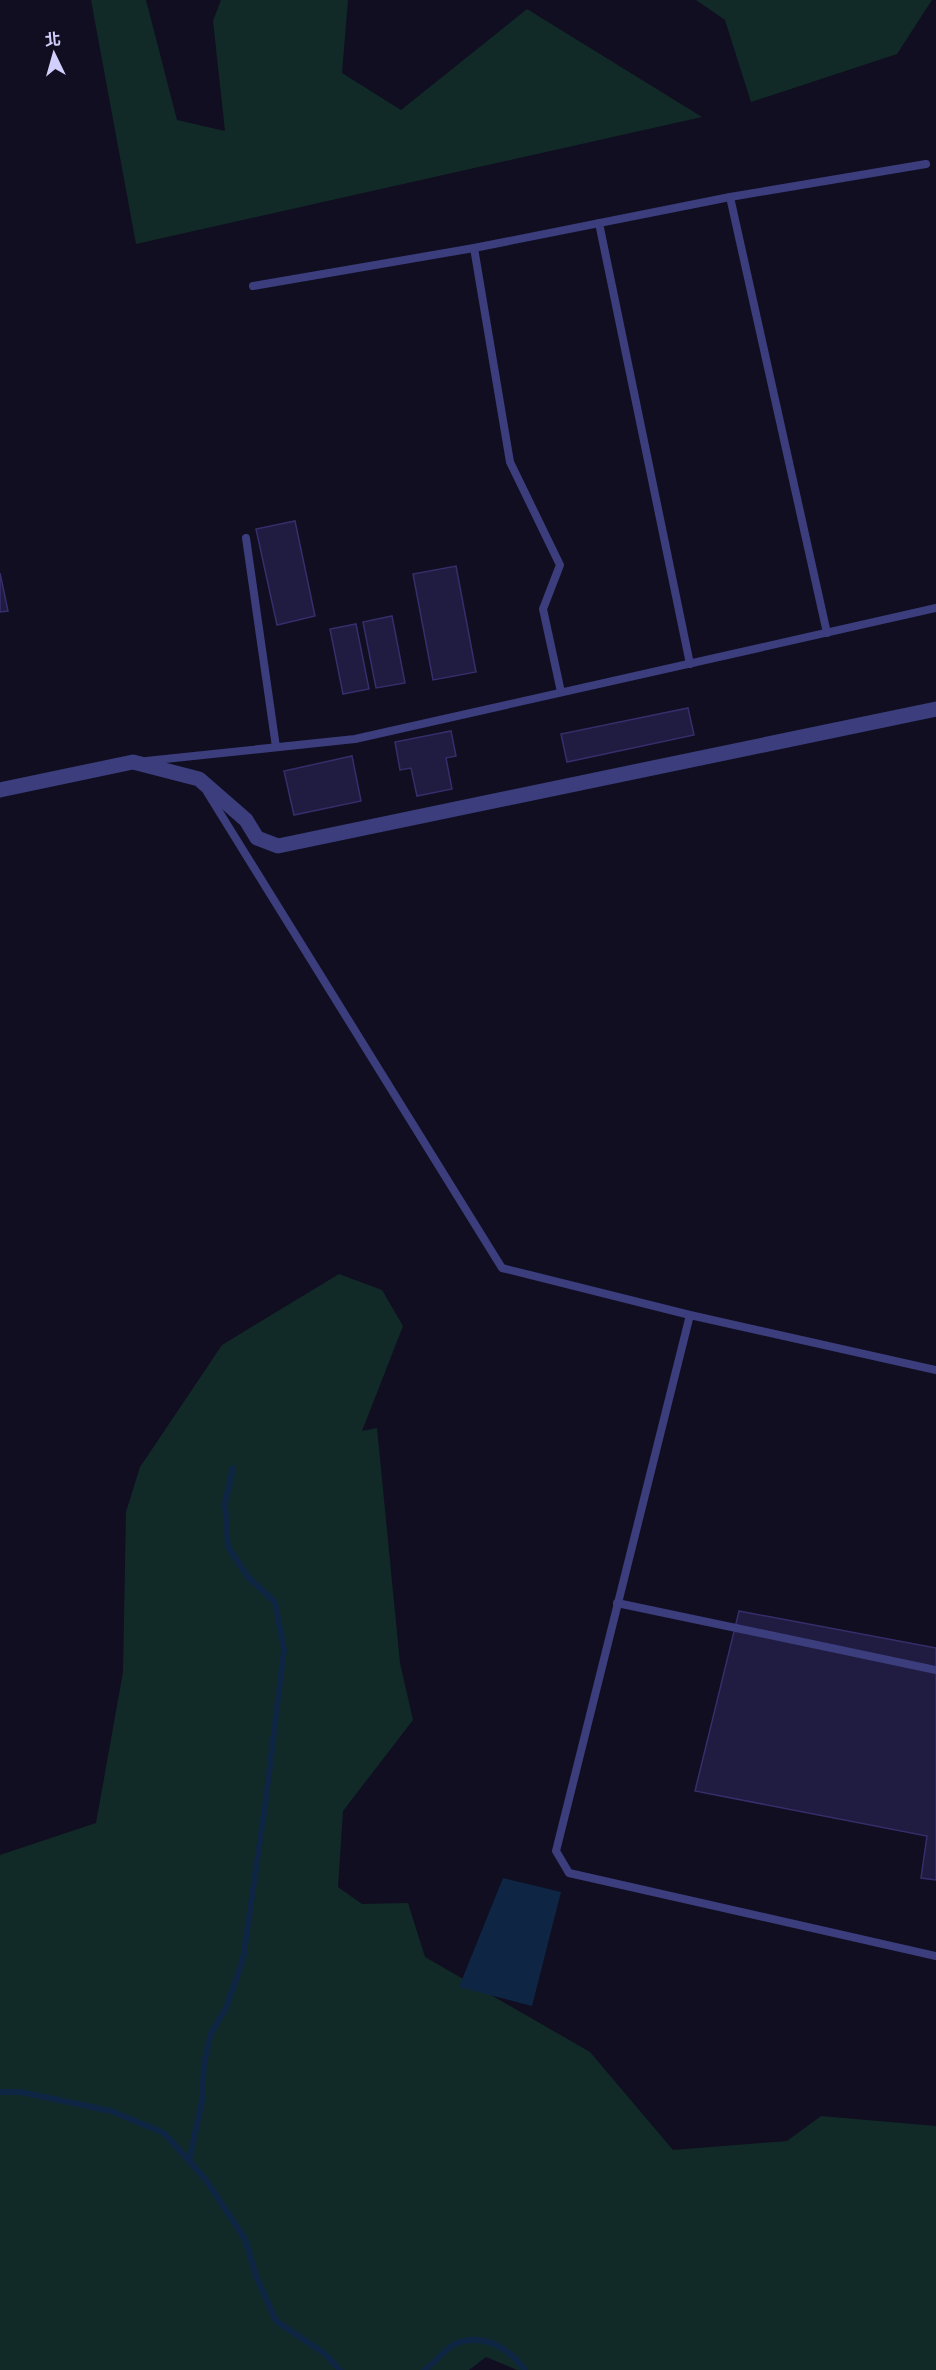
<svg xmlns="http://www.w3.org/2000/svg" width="936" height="2370" font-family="Overpass,'Noto Sans TC',sans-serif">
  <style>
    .green { fill: #112a27 }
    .water { fill: #0e2643 }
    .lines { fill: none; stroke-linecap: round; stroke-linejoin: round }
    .stream { stroke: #0e2643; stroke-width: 6 }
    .building { fill: #201b40; stroke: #362e6b; stroke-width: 1.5 }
    .service { stroke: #3b3d7d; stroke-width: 8 }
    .minor { stroke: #3b3d7d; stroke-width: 15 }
  </style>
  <rect width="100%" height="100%" fill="#100e20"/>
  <g class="green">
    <path d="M91,0H146L177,120L225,131L213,21L221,0H348L342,73L401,110L527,9L702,117L136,244Z"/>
    <path d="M696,0H932L897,54L751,102L725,20Z"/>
    <path d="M339,1274L382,1290L403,1326L362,1431L377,1428L400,1663L413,1720L343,1811L338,1887L362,1904L408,1903L425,1957L590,2052L673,2150L787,2141L821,2116L936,2126V2370H517L486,2357L469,2370H0V1855L96,1823L123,1672L126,1512L140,1467L222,1345Z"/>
  </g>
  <path class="water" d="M503,1878L561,1892L532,2006L459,1987Z"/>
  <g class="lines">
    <g class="stream">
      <path d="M0,2092H21L111,2111L164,2133L206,2180L245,2239L256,2276L276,2321L324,2353L340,2370"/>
      <path d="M189,2161L202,2101L204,2063L211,2033L226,2008L243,1959L265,1806L284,1650L275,1602L248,1577L228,1547L225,1503L233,1468"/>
      <path d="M425,2370C433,2364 448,2346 457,2343C486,2333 508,2348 525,2370"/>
    </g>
  </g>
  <g class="building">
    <path d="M295,521L315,616L277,625L256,529Z"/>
    <path d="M456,566L476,672L433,680L413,574Z"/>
    <path d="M0,573L8,611L0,612Z"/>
    <path d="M392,616L405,683L376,688L363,622Z"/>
    <path d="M356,624L369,689L343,694L330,629Z"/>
    <path d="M688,708L694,735L567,762L561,734Z"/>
    <path d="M451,731L456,756L446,758L452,789L417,796L411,768L400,770L395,742Z"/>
    <path d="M352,756L361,801L294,815L284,771Z"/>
    <path d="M739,1611L936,1648V1880L921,1878L927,1836L695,1791Z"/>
  </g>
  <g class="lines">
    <g class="service">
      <path d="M599,223L690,664"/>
      <path d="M474,248L510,462L560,565L543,609L561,692"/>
      <path d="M253,286L474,248L730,197"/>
      <path d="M246,538L276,747"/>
      <path d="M827,633L730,197L926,164"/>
      <path d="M146,761L355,739L936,608"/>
      <path d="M207,792L502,1268L690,1315L936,1370"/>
      <path d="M690,1315L556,1851L569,1873L936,1956"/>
      <path d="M617,1603L936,1670"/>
    </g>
    <path class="minor" d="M0,790L133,762L199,779L246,820L257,838L278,846L936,709"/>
  </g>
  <g transform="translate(54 54) rotate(355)" stroke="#100e20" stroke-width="4.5" paint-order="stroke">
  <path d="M0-4.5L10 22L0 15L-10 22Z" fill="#d2cffd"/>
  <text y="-9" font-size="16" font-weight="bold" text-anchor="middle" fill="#d2cffd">北</text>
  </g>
</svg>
